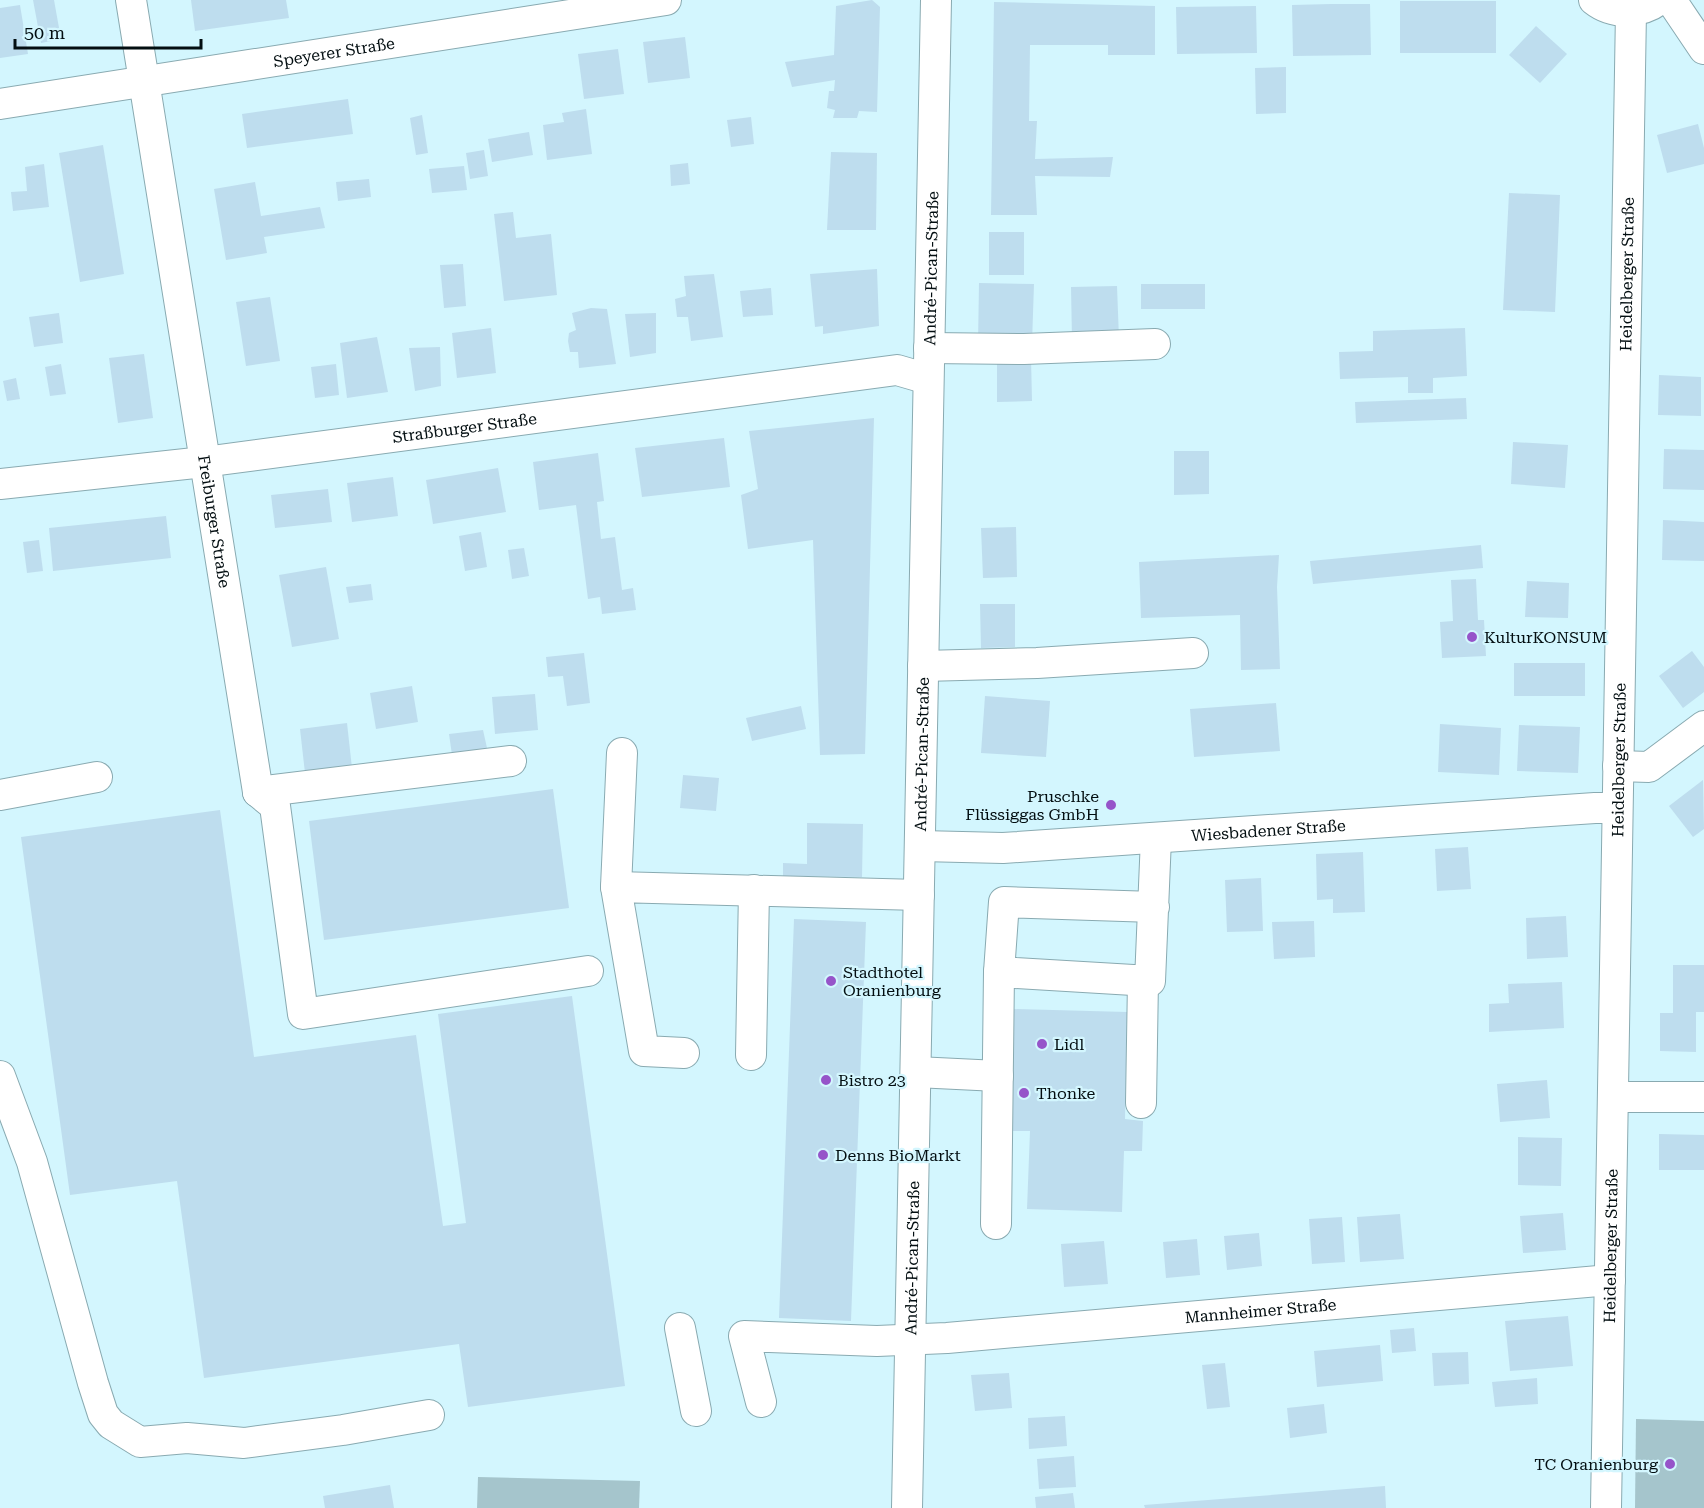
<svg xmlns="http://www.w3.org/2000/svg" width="1704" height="1508" font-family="'Roboto Serif',serif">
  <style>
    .park { fill: #a5c5cc }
    .building { fill: #beddee }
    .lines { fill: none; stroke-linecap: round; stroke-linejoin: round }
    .minor-casing { stroke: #89aab1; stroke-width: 32 }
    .minor { stroke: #fff; stroke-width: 30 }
    .poi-dot { fill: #9654c9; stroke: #d3f6fe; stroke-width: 2 }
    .labels { text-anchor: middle; stroke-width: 4.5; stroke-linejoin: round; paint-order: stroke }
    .street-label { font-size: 16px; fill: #030e11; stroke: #d3f6fe }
    .poi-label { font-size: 16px; fill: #030e11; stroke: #d3f6fe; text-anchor: start }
  </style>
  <rect width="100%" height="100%" fill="#d3f6fe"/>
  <g class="park">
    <path d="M1636,1419L1704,1421V1508H1635Z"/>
    <path d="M478,1477L640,1481L639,1508H477Z"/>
  </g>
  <g class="building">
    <path d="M33,0H54L61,39L41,43Z"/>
    <path d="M191,0H286L289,18L195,31Z"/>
    <path d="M872,0L880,7L877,112L859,111L857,118H833L835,110L827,108L829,91H834L835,80L792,87L785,62L834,55L836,6Z"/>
    <rect x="1400" y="1" width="96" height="52"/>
    <path d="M994,2L1155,6V55H1108V45H1030L1029,121H1037L1035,159L1113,157L1110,177L1035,176L1037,215H991Z"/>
    <path d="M1331,4H1370L1371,55L1293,56L1292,5Z"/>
    <path d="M20,5L28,54L0,58V8Z"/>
    <path d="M1256,6L1257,53L1177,54L1176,7Z"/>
    <path d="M1536,26L1567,54L1540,83L1509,55Z"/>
    <path d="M685,37L690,78L648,83L643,42Z"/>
    <path d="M618,49L624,94L584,99L578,54Z"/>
    <path d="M1286,67V113L1256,114L1255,68Z"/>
    <path d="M348,99L353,134L247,148L242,114Z"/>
    <path d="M586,109L592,154L547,160L543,125L564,122L562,113Z"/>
    <path d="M422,115L428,153L416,155L410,118Z"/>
    <path d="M751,117L754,144L731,147L727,120Z"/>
    <path d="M1698,124L1704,148V164L1667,173L1657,135Z"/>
    <path d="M529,132L533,155L492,162L488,139Z"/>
    <path d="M103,145L124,274L80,282L59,153Z"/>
    <path d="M484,150L488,176L470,179L466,153Z"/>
    <path d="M831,152L877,153L876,230H827Z"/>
    <path d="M688,163L690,184L671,186L670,165Z"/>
    <path d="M44,164L49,207L13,211L11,192L27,191L25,167Z"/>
    <path d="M464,166L467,190L432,193L429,169Z"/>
    <path d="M369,179L371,197L338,201L336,182Z"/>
    <path d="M255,182L261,216L320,207L325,228L264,237L267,253L226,260L214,189Z"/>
    <path d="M1509,193L1560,195L1555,312L1503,310Z"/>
    <path d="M513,212L516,238L551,234L557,295L504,301L494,214Z"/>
    <rect x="989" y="232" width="35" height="43"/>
    <path d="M463,264L466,306L444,308L440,265Z"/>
    <path d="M877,269L879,326L823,334V326L815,327L810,274Z"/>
    <path d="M714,274L723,337L691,341L688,317H677L675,299L686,296L684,276Z"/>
    <path d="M979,283L1034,284L1032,343L978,345Z"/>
    <rect x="1141" y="284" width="64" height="25"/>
    <path d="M1117,286L1119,339L1072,340L1071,287Z"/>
    <path d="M771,288L773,315L743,317L740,291Z"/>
    <path d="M270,297L280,361L246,366L236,302Z"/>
    <path d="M591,308L607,309L616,364L579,368L578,352H570L568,341L569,333L576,330L572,313Z"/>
    <path d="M59,313L63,343L34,347L29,317Z"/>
    <path d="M656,313V353L630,357L625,314Z"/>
    <path d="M491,328L496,373L457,378L452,333Z"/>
    <path d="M1465,328L1467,376L1433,378V393H1408V377L1340,379L1339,352L1373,351V331Z"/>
    <path d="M377,337L388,392L347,398L340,343Z"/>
    <path d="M440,347L441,386L415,391L409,348Z"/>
    <path d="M144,354L153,418L118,423L109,358Z"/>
    <path d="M997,358H1031L1032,401L997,402Z"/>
    <path d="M61,364L66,394L50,396L45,367Z"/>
    <path d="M336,364L339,395L315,398L311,367Z"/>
    <path d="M1659,375L1701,377V416L1658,415Z"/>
    <path d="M16,378L20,399L7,401L3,381Z"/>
    <path d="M1466,398L1467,419L1356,423L1355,402Z"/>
    <path d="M874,418L865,754L820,755L813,540L748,549L741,495L758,489L749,431Z"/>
    <path d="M724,438L730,487L642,497L635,448Z"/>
    <path d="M1513,442L1568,445L1565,488L1511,484Z"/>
    <path d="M1664,449L1704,450V490L1663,489Z"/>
    <path d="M1174,451H1209V494L1174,495Z"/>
    <path d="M598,453L604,501L597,502L601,539L615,537L622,590L633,588L636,610L602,614L600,597L588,599L576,505L539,510L533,462Z"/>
    <path d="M498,468L506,512L433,524L426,480Z"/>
    <path d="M393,477L398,516L352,522L347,483Z"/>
    <path d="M328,489L332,522L275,528L271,495Z"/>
    <path d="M166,516L171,558L53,571L49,528Z"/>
    <path d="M1663,520L1704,522V561L1662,560Z"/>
    <path d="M1016,527L1017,577L983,578L981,528Z"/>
    <path d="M481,532L487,567L465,571L459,536Z"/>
    <path d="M39,540L43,571L27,573L23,542Z"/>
    <path d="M1481,545L1483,568L1313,584L1310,561Z"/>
    <path d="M524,548L529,576L512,579L508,550Z"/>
    <path d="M1279,555L1277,587L1280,669L1241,670L1240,615L1141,618L1139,562Z"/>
    <path d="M326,567L339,639L292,647L279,575Z"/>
    <path d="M1476,579L1478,620H1484L1486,656L1442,658L1440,622L1453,621L1451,580Z"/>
    <path d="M1527,581L1569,583L1568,618L1525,617Z"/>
    <path d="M371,584L373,600L349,603L346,587Z"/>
    <path d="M980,604H1015V647L981,648Z"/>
    <path d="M1692,651L1704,667V692L1683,708L1659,676Z"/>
    <path d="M584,653L590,703L567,706L563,676L548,677L546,657Z"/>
    <rect x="1514" y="663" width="71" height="33"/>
    <path d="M412,686L418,722L376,729L370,693Z"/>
    <path d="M535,694L538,730L495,734L492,697Z"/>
    <path d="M985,696L1050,701L1046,757L981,753Z"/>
    <path d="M1276,703L1280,751L1194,757L1190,709Z"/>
    <path d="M801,706L806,729L752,741L746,718Z"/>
    <path d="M347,723L352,768L305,773L300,729Z"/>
    <path d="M1440,724L1501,728L1499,775L1438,772Z"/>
    <path d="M1519,725L1580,727L1578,773L1517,771Z"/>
    <path d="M483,730L489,757L453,762L449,734Z"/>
    <path d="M683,775L719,778L716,811L680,808Z"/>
    <path d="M1703,780L1704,829L1693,837L1669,806Z"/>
    <path d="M553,789L569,908L324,940L309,821Z"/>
    <path d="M220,810L254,1057L416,1035L443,1226L466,1223L438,1014L572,996L625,1386L468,1407L459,1344L204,1378L177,1181L70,1195L21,837Z"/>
    <path d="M807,823L863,824L862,877L783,876V863L807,864Z"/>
    <path d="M1468,847L1471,889L1437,891L1435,849Z"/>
    <path d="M1363,852L1365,912L1333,913V899L1317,900L1316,854Z"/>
    <path d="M1261,878L1263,931L1227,932L1225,880Z"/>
    <path d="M1566,916L1568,957L1527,959L1526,918Z"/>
    <path d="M794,919L866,922L851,1321L779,1318Z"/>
    <path d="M1314,921L1315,957L1274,959L1272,922Z"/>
    <path d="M1673,965H1704V1012H1696V1052L1660,1051V1013H1673Z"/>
    <path d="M1562,982L1564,1028L1489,1032V1004L1509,1003L1508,984Z"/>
    <path d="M1012,1009L1127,1012L1125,1119L1143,1121L1142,1151H1124L1122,1212L1027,1209L1030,1131H1010Z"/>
    <path d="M1547,1080L1550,1118L1500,1122L1497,1084Z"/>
    <path d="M1659,1134L1704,1135V1170H1659Z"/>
    <path d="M1518,1137L1562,1138L1561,1186L1518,1185Z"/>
    <path d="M1563,1213L1566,1250L1523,1253L1520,1216Z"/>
    <path d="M1400,1214L1404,1259L1360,1262L1357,1217Z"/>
    <path d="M1342,1217L1345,1262L1312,1264L1309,1219Z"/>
    <path d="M1259,1233L1262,1266L1227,1270L1224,1236Z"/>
    <path d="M1197,1239L1200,1275L1166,1278L1163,1242Z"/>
    <path d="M1104,1241L1108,1284L1064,1287L1061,1244Z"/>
    <path d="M1568,1316L1573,1366L1510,1371L1505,1321Z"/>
    <path d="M1414,1328L1416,1351L1392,1353L1390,1330Z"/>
    <path d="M1380,1345L1383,1381L1317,1387L1314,1351Z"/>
    <path d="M1468,1352L1469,1384L1434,1386L1432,1353Z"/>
    <path d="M1225,1363L1230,1407L1207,1409L1202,1365Z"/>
    <path d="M1009,1373L1012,1408L975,1411L971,1375Z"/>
    <path d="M1537,1378L1538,1404L1495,1407L1492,1382Z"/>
    <path d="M1324,1404L1327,1433L1290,1438L1287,1408Z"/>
    <path d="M1065,1416L1067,1446L1029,1449L1028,1418Z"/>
    <path d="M1074,1456L1076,1487L1039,1489L1037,1459Z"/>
    <path d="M390,1485L394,1508H325L323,1496Z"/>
    <path d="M1385,1486L1386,1508H1145L1144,1505Z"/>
    <path d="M1073,1493L1075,1508H1036L1035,1497Z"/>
  </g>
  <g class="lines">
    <defs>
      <g id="minor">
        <path id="s1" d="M131,0L258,792"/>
        <path d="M1594,0C1613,15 1640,14 1659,0"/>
        <path d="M1671,0L1704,49"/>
        <path id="s2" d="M0,104L666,0"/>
        <path d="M929,348L1024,349L1155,344"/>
        <path id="s3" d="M0,484L204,462L897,370L928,379"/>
        <path d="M923,666L1037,663L1193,653"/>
        <path d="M1618,766L1649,767L1704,726"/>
        <path d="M258,792L275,806L303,1014L588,971"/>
        <path d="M258,792L511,761"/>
        <path d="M0,795L97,777"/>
        <path id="s4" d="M921,846L1003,848L1595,808H1617"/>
        <path d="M616,887L622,753"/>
        <path d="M1154,907L1004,902L999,972L1150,981L1156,838"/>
        <path d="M684,1053L644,1051L616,887L919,895"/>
        <path d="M751,1055L754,890"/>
        <path d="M916,1072L998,1076"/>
        <path d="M0,1076L32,1162L93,1383L103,1414L111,1424L140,1442L187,1438L244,1443L343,1430L429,1415"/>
        <path d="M1613,1097H1704"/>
        <path d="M1141,1103L1143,980"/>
        <path d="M996,1224L999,972"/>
        <path d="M680,1328L696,1411"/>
        <path id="s5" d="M761,1402L744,1336L877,1341L947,1338L1610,1280"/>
        <path id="s6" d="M907,1508L936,0"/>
        <path id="s7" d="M1606,1508L1631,11"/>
      </g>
    </defs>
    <use href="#minor" class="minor-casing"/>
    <use href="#minor" class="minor"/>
  </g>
  <g class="poi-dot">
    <circle cx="1472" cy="637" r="6"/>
    <circle cx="1111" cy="805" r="6"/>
    <circle cx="831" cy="981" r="6"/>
    <circle cx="1042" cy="1044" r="6"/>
    <circle cx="826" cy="1080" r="6"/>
    <circle cx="1024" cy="1093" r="6"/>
    <circle cx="823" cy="1155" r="6"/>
    <circle cx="1670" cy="1464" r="6"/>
  </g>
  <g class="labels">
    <g class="street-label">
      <text dy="6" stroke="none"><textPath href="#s2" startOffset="338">Speyerer Straße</textPath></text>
      <text dy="6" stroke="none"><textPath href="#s6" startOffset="1240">André-Pican-Straße</textPath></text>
      <text dy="6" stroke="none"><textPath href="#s7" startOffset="1234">Heidelberger Straße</textPath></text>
      <text dy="6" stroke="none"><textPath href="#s3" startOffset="468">Straßburger Straße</textPath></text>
      <text dy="6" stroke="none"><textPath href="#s1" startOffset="528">Freiburger Straße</textPath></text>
      <text dy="6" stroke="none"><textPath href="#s6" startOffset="754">André-Pican-Straße</textPath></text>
      <text dy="6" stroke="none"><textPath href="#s7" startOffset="748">Heidelberger Straße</textPath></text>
      <text dy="6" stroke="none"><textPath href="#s4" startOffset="348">Wiesbadener Straße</textPath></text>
      <text dy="6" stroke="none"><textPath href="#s7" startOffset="262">Heidelberger Straße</textPath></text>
      <text dy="6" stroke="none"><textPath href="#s6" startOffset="250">André-Pican-Straße</textPath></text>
      <text dy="6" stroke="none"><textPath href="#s5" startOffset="586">Mannheimer Straße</textPath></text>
    </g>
    <g class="poi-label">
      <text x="1484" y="643">KulturKONSUM</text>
      <text x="1099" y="802" text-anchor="end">Pruschke<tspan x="1099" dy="18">Flüssiggas GmbH</tspan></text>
      <text x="843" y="978">Stadthotel<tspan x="843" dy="18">Oranienburg</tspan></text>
      <text x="1054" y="1050">Lidl</text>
      <text x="838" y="1086">Bistro 23</text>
      <text x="1036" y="1099">Thonke</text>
      <text x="835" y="1161">Denns BioMarkt</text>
      <text x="1658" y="1470" text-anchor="end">TC Oranienburg</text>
    </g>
  </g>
  <path d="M15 39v9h186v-9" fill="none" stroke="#030e11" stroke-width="3"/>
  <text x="24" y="39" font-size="18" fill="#030e11" stroke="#d3f6fe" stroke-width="4.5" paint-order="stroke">50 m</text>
</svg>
